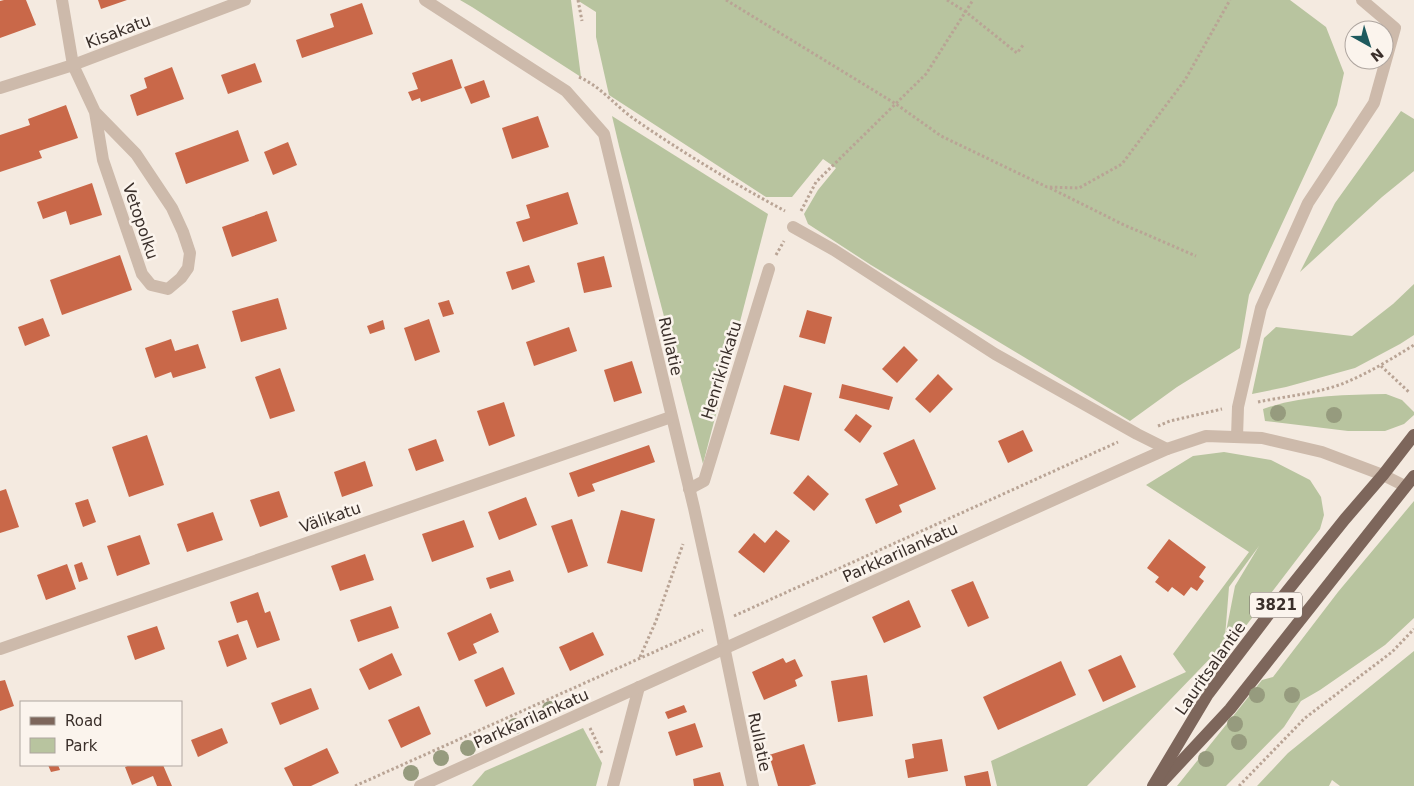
<svg xmlns="http://www.w3.org/2000/svg" width="1414" height="786" font-family="'DejaVu Sans',sans-serif">
  <style>
    .green { fill: #b8c49f; fill-rule: evenodd }
    .building { fill: #c96849 }
    .lines { fill: none; stroke-linecap: round; stroke-linejoin: round }
    .path { stroke: #b9a495; stroke-width: 3; stroke-dasharray: 2.5 2.5; stroke-linecap: butt }
    .service { stroke: #cdbaab; stroke-width: 12 }
    .minor { stroke: #cdbaab; stroke-width: 12 }
    .tertiary { stroke: #cdbaab; stroke-width: 12 }
    .primary { stroke: #7d665b; stroke-width: 12 }
    .tree { fill: #969b7e }
    .labels { text-anchor: middle; stroke-width: 5; stroke-linejoin: round; paint-order: stroke }
    .shield { fill: #fbf4ed; stroke: #746a64; stroke-width: 1 }
    .shield-label { font-size: 15px; font-weight: bold; fill: #3a2f2a }
    .street-label { font-size: 16px; fill: #3a2f2a; stroke: #fbf4ed }
  </style>
  <rect width="100%" height="100%" fill="#f4eae0"/>
  <g class="green">
    <path d="M460,0H571L581,77L472,7Z"/>
    <path d="M577,0H1290L1326,27L1344,73L1337,105L1249,295L1240,348L1177,387L1130,421L871,265L808,224L804,214L818,190L836,168L823,159L792,197H766L609,95L596,37V12Z"/>
    <path d="M1401,111L1414,119V171L1382,197L1300,272L1335,203Z"/>
    <path d="M612,116L768,214L703,464L619,146Z"/>
    <path d="M1414,284V335L1400,344L1355,368L1286,387L1252,394L1264,338L1276,327L1352,336L1393,304Z"/>
    <path d="M1386,394L1402,400L1414,412V415L1404,424L1385,431H1348L1265,421L1263,409C1302,395 1345,395 1386,394Z"/>
    <path d="M1224,452L1271,460L1310,480L1321,497L1324,515L1320,529L1216,665L1224,644L1087,786H997L991,761L1186,672L1173,654L1249,552L1146,485L1193,456ZM1259,546L1235,586L1225,637L1229,587Z"/>
    <path d="M1414,501V618L1385,645L1320,690L1301,701L1284,727L1226,786H1177L1262,680L1273,677L1338,592Z"/>
    <path d="M1414,651V786H1340L1332,780L1329,786H1257L1288,753Z"/>
    <path d="M583,728L602,763L596,786H472L485,771Z"/>
  </g>
  <g class="building">
    <path d="M4,0H26L36,25L0,38V1Z"/>
    <path d="M98,0H127L101,9Z"/>
    <path d="M362,3L373,34L302,58L296,40L334,27L330,14Z"/>
    <path d="M452,59L462,88L421,102L420,98L412,101L408,92L418,89L412,73Z"/>
    <path d="M255,63L262,82L228,94L221,75Z"/>
    <path d="M172,67L184,99L137,116L130,95L147,88L144,78Z"/>
    <path d="M484,80L490,97L471,104L464,87Z"/>
    <path d="M66,105L78,138L39,151L42,158L0,172V135L30,125L28,119Z"/>
    <path d="M538,116L549,147L512,159L502,128Z"/>
    <path d="M238,130L249,161L186,184L175,153Z"/>
    <path d="M288,142L297,165L273,175L264,152Z"/>
    <path d="M92,183L102,215L70,225L66,211L43,219L37,202Z"/>
    <path d="M568,192L578,224L523,242L516,222L530,218L526,205Z"/>
    <path d="M267,211L277,241L232,257L222,227Z"/>
    <path d="M120,255L132,290L62,315L50,280Z"/>
    <path d="M604,256L612,287L584,293L577,263Z"/>
    <path d="M529,265L535,282L512,290L506,272Z"/>
    <path d="M278,298L287,329L241,342L232,311Z"/>
    <path d="M449,300L454,314L443,317L438,303Z"/>
    <path d="M807,310L832,317L825,344L799,337Z"/>
    <path d="M43,318L50,336L25,346L18,327Z"/>
    <path d="M429,319L440,352L415,361L404,328Z"/>
    <path d="M383,320L385,329L370,334L367,326Z"/>
    <path d="M569,327L577,351L534,366L526,342Z"/>
    <path d="M171,339L175,351L198,344L206,368L173,378L171,372L155,378L145,348Z"/>
    <path d="M904,346L918,360L897,383L882,369Z"/>
    <path d="M632,361L642,393L614,402L604,370Z"/>
    <path d="M280,368L295,411L270,419L255,377Z"/>
    <path d="M938,374L953,389L930,413L915,399Z"/>
    <path d="M842,384L893,397L889,410L839,398Z"/>
    <path d="M784,385L812,393L799,441L770,434Z"/>
    <path d="M504,402L515,436L489,446L477,411Z"/>
    <path d="M856,414L872,426L860,443L844,430Z"/>
    <path d="M1023,430L1033,451L1008,463L998,441Z"/>
    <path d="M147,435L164,485L129,497L112,447Z"/>
    <path d="M436,439L444,461L416,471L408,449Z"/>
    <path d="M914,439L936,489L899,505L902,512L876,524L865,499L898,485L883,453Z"/>
    <path d="M649,445L655,462L592,484L595,491L578,497L569,473Z"/>
    <path d="M365,461L373,486L342,497L334,472Z"/>
    <path d="M808,475L829,494L814,511L793,493Z"/>
    <path d="M6,489L19,527L0,533V491Z"/>
    <path d="M279,491L288,517L260,527L250,500Z"/>
    <path d="M526,497L537,525L499,540L488,512Z"/>
    <path d="M88,499L96,522L83,527L75,503Z"/>
    <path d="M621,510L655,519L642,572L607,563Z"/>
    <path d="M213,512L223,540L187,552L177,524Z"/>
    <path d="M572,519L588,566L568,573L551,526Z"/>
    <path d="M464,520L474,547L432,562L422,534Z"/>
    <path d="M776,530L790,541L764,573L738,552L754,533L765,543Z"/>
    <path d="M140,535L150,564L117,576L107,546Z"/>
    <path d="M1169,539L1206,567L1199,577L1204,581L1197,591L1191,587L1184,596L1172,587L1168,592L1155,582L1159,577L1147,568Z"/>
    <path d="M365,554L374,580L340,591L331,566Z"/>
    <path d="M82,562L88,579L79,582L74,565Z"/>
    <path d="M67,564L76,589L46,600L37,575Z"/>
    <path d="M510,570L514,581L490,589L486,578Z"/>
    <path d="M973,581L989,618L968,627L951,590Z"/>
    <path d="M258,592L265,613L270,611L280,640L257,648L247,620L237,623L230,602Z"/>
    <path d="M909,600L921,627L884,643L872,617Z"/>
    <path d="M391,606L399,628L358,642L350,620Z"/>
    <path d="M491,613L499,632L473,644L477,653L459,661L447,633Z"/>
    <path d="M157,626L165,649L135,660L127,636Z"/>
    <path d="M593,632L604,655L570,671L559,647Z"/>
    <path d="M238,634L247,659L227,667L218,641Z"/>
    <path d="M392,653L402,675L369,690L359,669Z"/>
    <path d="M1121,655L1136,687L1103,702L1088,670Z"/>
    <path d="M783,658L786,663L795,659L803,676L795,680L797,686L764,700L752,672Z"/>
    <path d="M1061,661L1076,695L998,730L983,697Z"/>
    <path d="M503,667L515,694L486,707L474,680Z"/>
    <path d="M867,675L873,716L838,722L831,681Z"/>
    <path d="M5,680L14,706L0,711V681Z"/>
    <path d="M311,688L319,709L280,725L271,703Z"/>
    <path d="M684,705L687,712L668,719L665,712Z"/>
    <path d="M419,706L431,734L401,748L388,720Z"/>
    <path d="M695,723L703,747L676,756L668,732Z"/>
    <path d="M222,728L228,743L198,757L191,740Z"/>
    <path d="M942,739L948,771L908,778L905,760L914,758L912,744Z"/>
    <path d="M804,744L816,784L809,786H778L769,755Z"/>
    <path d="M327,748L339,773L311,786H293L284,768Z"/>
    <path d="M48,765H58L60,770L51,772Z"/>
    <path d="M130,765H163L172,786H157L153,776L132,785L125,767Z"/>
    <path d="M988,771L991,786H966L964,776Z"/>
    <path d="M720,772L724,786H694L693,779Z"/>
  </g>
  <g class="lines">
    <g class="path">
      <path d="M578,0L582,21"/>
      <path d="M726,0L896,104L941,136L1047,187L1079,188L1122,164L1185,80L1230,0"/>
      <path d="M947,0L966,12L1017,53L1024,44"/>
      <path d="M579,77C602,87 617,108 637,121C685,154 735,184 785,211"/>
      <path d="M1050,188L1122,224L1196,256"/>
      <path d="M801,211L816,182L926,74L973,0"/>
      <path d="M776,255L784,241"/>
      <path d="M1381,366L1410,393"/>
      <path d="M1258,402C1287,396 1322,393 1349,381C1372,371 1393,358 1414,345"/>
      <path d="M1158,426L1170,421L1222,409"/>
      <path d="M734,616L1118,442"/>
      <path d="M640,657L656,621L683,544"/>
      <path d="M590,728L602,753"/>
      <path d="M355,786L703,630"/>
      <path d="M1239,786L1305,718L1392,652L1414,629"/>
    </g>
    <g class="service">
      <path d="M793,227L834,250L995,354L1137,434L1167,449"/>
      <path d="M1237,437L1238,407L1261,308L1308,203L1374,103L1395,28L1362,0"/>
    </g>
    <g class="minor">
      <path d="M62,0L73,65L95,112L103,160L142,274L151,285L168,289L181,278L188,268L190,253L183,232L172,208L136,154L95,112"/>
      <path d="M425,0L566,91L604,134L694,508L719,622L753,786"/>
      <path d="M0,88L73,65L245,0"/>
      <path d="M689,489L704,481L769,269"/>
      <path d="M0,649L671,417"/>
      <path d="M613,786L639,687"/>
    </g>
    <path class="tertiary" d="M420,786L1131,465L1167,449L1206,436L1262,438L1322,452L1383,475L1405,486"/>
    <g class="primary">
      <path d="M1162,782L1230,709L1414,476"/>
      <path d="M1153,786L1208,694L1272,610L1345,519L1383,475L1414,435"/>
    </g>
  </g>
  <g class="tree">
    <circle cx="1278" cy="413" r="8"/>
    <circle cx="1334" cy="415" r="8"/>
    <circle cx="1257" cy="695" r="8"/>
    <circle cx="1292" cy="695" r="8"/>
    <circle cx="550" cy="709" r="8"/>
    <circle cx="1235" cy="724" r="8"/>
    <circle cx="515" cy="726" r="8"/>
    <circle cx="1239" cy="742" r="8"/>
    <circle cx="468" cy="748" r="8"/>
    <circle cx="441" cy="758" r="8"/>
    <circle cx="1206" cy="759" r="8"/>
    <circle cx="411" cy="773" r="8"/>
  </g>
  <g class="labels">
    <rect class="shield" x="1250" y="592.5" width="52" height="25" rx="4"/>
    <g class="shield-label">
      <text x="1276" y="610">3821</text>
    </g>
    <g class="street-label">
      <text transform="translate(118 31) rotate(-21)" y="6">Kisakatu</text>
      <text transform="translate(141 221) rotate(71)" y="6">Vetopolku</text>
      <text transform="translate(671 346) rotate(77)" y="6">Rullatie</text>
      <text transform="translate(721 370) rotate(-73)" y="6">Henrikinkatu</text>
      <text transform="translate(330 517) rotate(-19)" y="6">Välikatu</text>
      <text transform="translate(900 552) rotate(-24)" y="6">Parkkarilankatu</text>
      <text transform="translate(1210 668) rotate(-55)" y="6">Lauritsalantie</text>
      <text transform="translate(531 718) rotate(-24)" y="6">Parkkarilankatu</text>
      <text transform="translate(760 742) rotate(78)" y="6">Rullatie</text>
    </g>
  </g>
  <rect x="20" y="701" width="162" height="65" fill="#fbf4ed" stroke="#aea59f"/>
  <rect x="30" y="717" width="25" height="8" fill="#7d665b" stroke="#aea59f"/>
  <text x="65" y="726" font-size="15" fill="#3a2f2a">Road</text>
  <rect x="30" y="738" width="25" height="15" fill="#b8c49f" stroke="#aea59f"/>
  <text x="65" y="751" font-size="15" fill="#3a2f2a">Park</text>
  <g transform="translate(1369 45) rotate(141)"><circle r="24" fill="#fbf4ed" stroke="#aea59f"/>
  <path d="M0-4L9 19L0 12L-9 19Z" fill="#1e5a5e"/>
  <text y="-8" font-size="14" font-weight="bold" text-anchor="middle" fill="#3a2f2a">N</text>
  </g>
</svg>
